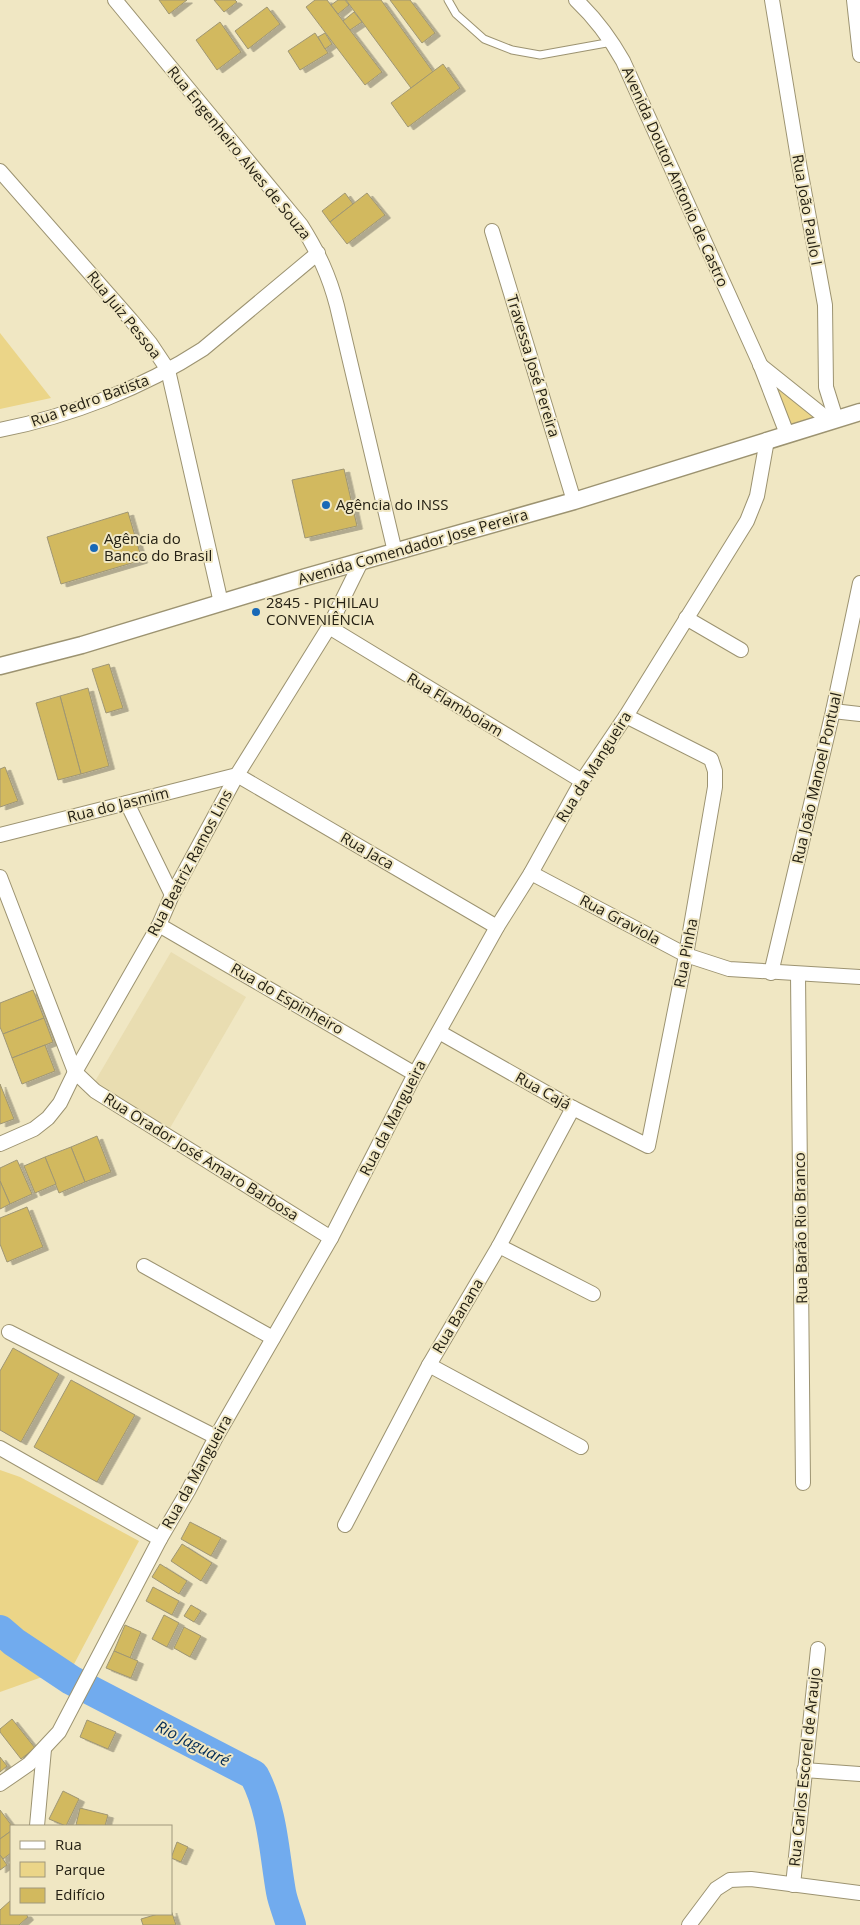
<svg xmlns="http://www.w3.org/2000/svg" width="860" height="1925" font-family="'Open Sans',sans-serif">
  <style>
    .built { fill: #e9ddb1 }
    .green { fill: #ebd588 }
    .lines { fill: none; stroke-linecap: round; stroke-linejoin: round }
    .river { stroke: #71abee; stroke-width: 30 }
    .building { fill: #d2b95e; stroke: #9f9674; filter: url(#shadow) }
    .service-casing { stroke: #9c9371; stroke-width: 9 }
    .minor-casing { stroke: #9c9371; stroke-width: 16 }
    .tertiary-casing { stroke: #9c9371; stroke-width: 19 }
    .service { stroke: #fff; stroke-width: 7 }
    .minor { stroke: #fff; stroke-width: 14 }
    .tertiary { stroke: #fff; stroke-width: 16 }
    .poi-dot { fill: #1869b7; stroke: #f0e7c3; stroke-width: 2 }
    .labels { text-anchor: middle; stroke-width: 4; stroke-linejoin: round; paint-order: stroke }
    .street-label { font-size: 15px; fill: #252114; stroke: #f0e7c3 }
    .poi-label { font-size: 15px; fill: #252114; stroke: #f0e7c3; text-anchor: start }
    .water-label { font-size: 16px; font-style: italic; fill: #012b55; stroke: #f0e7c3 }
  </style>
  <defs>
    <filter id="shadow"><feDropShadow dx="5.5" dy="3" stdDeviation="0" flood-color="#0004"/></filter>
  </defs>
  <rect width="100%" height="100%" fill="#f0e7c3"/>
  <path class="built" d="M171,952L246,997L170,1128L94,1083Z"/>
  <g class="green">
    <path d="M0,333L51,398L0,409Z"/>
    <path d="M770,378L820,419L777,432Z"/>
    <path d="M0,1470L20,1477L139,1541L73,1666L0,1692Z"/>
  </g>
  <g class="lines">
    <path class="river" d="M0,1630L14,1642L71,1680L254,1775C273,1811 274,1852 281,1892C283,1903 288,1914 291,1925"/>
  </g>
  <g class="building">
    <path d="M159,0H187L169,14Z"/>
    <path d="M214,0H235L237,2L224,12Z"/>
    <path d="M315,0H327L382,72L365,85L306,7Z"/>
    <path d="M338,0H345L349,5L338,14L331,5Z"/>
    <path d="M346,0H381L433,72L411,88Z"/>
    <path d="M390,0H410L435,33L422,43Z"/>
    <path d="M267,7L280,24L248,49L235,31Z"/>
    <path d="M354,12L362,22L350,30L343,21Z"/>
    <path d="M220,22L241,52L217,70L196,40Z"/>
    <path d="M315,33L328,53L300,70L288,51Z"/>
    <path d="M325,33L332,44L325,49L318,37Z"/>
    <path d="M443,64L460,88L408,127L391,103Z"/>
    <path d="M345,193L353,204L330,222L322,211Z"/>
    <path d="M367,193L385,215L347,244L330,222Z"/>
    <path d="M344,469L357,526L305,538L292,480Z"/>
    <path d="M128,512L142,560L61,584L47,537Z"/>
    <path d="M109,664L123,708L106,713L92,669Z"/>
    <path d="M88,688L109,766L81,774L60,696Z"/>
    <path d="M60,696L81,774L58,780L36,703Z"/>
    <path d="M5,767L18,801L0,807V769Z"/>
    <path d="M33,990L44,1018L3,1034L0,1027V1003Z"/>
    <path d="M44,1018L53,1042L12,1058L3,1034Z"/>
    <path d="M45,1045L55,1071L22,1084L12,1058Z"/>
    <path d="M0,1084L14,1119L0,1124Z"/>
    <path d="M97,1136L111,1172L85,1182L71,1147Z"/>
    <path d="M71,1147L85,1182L59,1193L45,1157Z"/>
    <path d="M45,1157L56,1184L35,1193L24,1166Z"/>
    <path d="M17,1160L32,1194L10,1204L0,1181V1168Z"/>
    <path d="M0,1181L10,1204L0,1209Z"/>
    <path d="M27,1207L43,1247L7,1262L0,1244V1218Z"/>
    <path d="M13,1348L59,1374L21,1442L0,1430V1371Z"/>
    <path d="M71,1380L135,1415L97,1482L34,1447Z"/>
    <path d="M190,1522L221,1538L211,1556L181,1539Z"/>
    <path d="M182,1544L212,1563L201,1581L171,1561Z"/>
    <path d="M160,1564L187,1581L179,1594L152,1577Z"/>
    <path d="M153,1587L179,1601L172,1615L146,1601Z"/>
    <path d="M191,1605L201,1611L194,1622L184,1616Z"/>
    <path d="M164,1615L179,1623L167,1647L152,1639Z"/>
    <path d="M125,1625L141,1632L130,1658L114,1651Z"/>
    <path d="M184,1627L201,1636L190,1657L174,1648Z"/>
    <path d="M114,1651L138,1661L131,1678L106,1668Z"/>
    <path d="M12,1719L35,1748L21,1759L0,1732V1729Z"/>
    <path d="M87,1720L116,1732L108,1749L80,1737Z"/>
    <path d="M0,1757L7,1766L0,1772Z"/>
    <path d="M63,1791L79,1799L66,1826L49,1819Z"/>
    <path d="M80,1808L108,1815L105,1826L76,1825Z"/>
    <path d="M0,1810L12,1826L11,1831L0,1839Z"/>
    <path d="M11,1831V1853L3,1859L0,1855V1839Z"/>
    <path d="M177,1842L188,1847L181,1862L171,1858Z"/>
    <path d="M0,1855L7,1865L0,1870Z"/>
    <path d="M11,1900V1914H26L28,1917L19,1925H0V1910Z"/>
    <path d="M171,1910L176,1925H143L141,1919L158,1914H171Z"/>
  </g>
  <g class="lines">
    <defs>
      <path id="service" d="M448,0L456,14L484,39L512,50L540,55L612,42"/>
      <g id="minor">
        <path d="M115,0L301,225C318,252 329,275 337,306L395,552"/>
        <path d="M576,0C595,18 610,38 623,61L760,364L787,434"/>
        <path d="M772,0L798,158L825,305L826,387L836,419"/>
        <path d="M854,0L860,55"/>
        <path d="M0,171L131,320L150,343L168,370L221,603"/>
        <path d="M492,231L574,501"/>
        <path d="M760,365L830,421"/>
        <path d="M0,430C70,416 143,388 203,349L318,253"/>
        <path d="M686,618L741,650"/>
        <path d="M329,627L582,781"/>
        <path d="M833,711L860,714"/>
        <path d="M127,803L172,895"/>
        <path d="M0,835L237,775L497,927"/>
        <path d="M531,873L686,955L729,969L860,977"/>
        <path d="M0,877L75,1072L95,1091L331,1238"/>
        <path d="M159,925L415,1074"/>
        <path d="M771,973L833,711L860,583"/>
        <path d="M798,974L803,1483"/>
        <path d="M439,1032L573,1108L648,1146L686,955L715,787V771L711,759L626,716"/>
        <path d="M0,1144L34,1129L48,1118L60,1103L75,1072L159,925L172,895L237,775L329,627L361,562"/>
        <path d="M499,1246L593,1294"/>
        <path d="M144,1266L273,1338"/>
        <path d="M9,1332L216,1437"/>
        <path d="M429,1365L581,1447"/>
        <path d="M0,1448L160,1539"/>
        <path d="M345,1525L429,1365L499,1246L573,1108"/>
        <path d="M804,1770L860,1774"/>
        <path d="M0,1784L29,1764L59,1732L160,1539L188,1491L216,1437L331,1238L415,1074L497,927L531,873L582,781L626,716L747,521L757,496L767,440"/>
        <path d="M37,1826L44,1749"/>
        <path d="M793,1885L818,1649"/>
        <path d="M689,1925L716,1889L730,1880L751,1879L860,1893"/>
      </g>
      <path id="tertiary" d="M0,666L82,645L306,577L574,501L860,412"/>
    </defs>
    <use href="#service" class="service-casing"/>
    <use href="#minor" class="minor-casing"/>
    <use href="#tertiary" class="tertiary-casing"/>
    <use href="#service" class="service"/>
    <use href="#minor" class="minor"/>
    <use href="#tertiary" class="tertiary"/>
  </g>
  <g class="poi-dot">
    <circle cx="326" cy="505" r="5"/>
    <circle cx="94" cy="548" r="5"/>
    <circle cx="256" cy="612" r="5"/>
  </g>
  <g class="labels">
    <g class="street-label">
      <text transform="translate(239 153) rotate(51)" y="5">Rua Engenheiro Alves de Souza</text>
      <text transform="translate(675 177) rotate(66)" y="5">Avenida Doutor Antonio de Castro</text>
      <text transform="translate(807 210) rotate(80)" y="5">Rua João Paulo I</text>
      <text transform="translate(124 315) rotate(51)" y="5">Rua Juiz Pessoa</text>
      <text transform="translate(533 366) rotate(73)" y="5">Travessa José Pereira</text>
      <text transform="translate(90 401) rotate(-20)" y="5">Rua Pedro Batista</text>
      <text transform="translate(413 547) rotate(-16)" y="5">Avenida Comendador Jose Pereira</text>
      <text transform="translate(455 705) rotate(31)" y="5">Rua Flamboiam</text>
      <text transform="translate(594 767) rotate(-58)" y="5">Rua da Mangueira</text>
      <text transform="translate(817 778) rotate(-77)" y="5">Rua João Manoel Pontual</text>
      <text transform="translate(118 805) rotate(-14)" y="5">Rua do Jasmim</text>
      <text transform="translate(367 851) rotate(30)" y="5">Rua Jaca</text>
      <text transform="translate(190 863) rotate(-62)" y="5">Rua Beatriz Ramos Lins</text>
      <text transform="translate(620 920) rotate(28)" y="5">Rua Graviola</text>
      <text transform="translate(686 953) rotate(-79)" y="5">Rua Pinha</text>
      <text transform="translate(287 999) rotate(30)" y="5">Rua do Espinheiro</text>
      <text transform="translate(543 1091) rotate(29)" y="5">Rua Cajá</text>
      <text transform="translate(393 1118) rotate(-63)" y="5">Rua da Mangueira</text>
      <text transform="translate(201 1157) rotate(32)" y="5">Rua Orador José Amaro Barbosa</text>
      <text transform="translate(801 1228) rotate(-91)" y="5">Rua Barão Rio Branco</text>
      <text transform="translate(458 1316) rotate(-59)" y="5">Rua Banana</text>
      <text transform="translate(197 1472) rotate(-61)" y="5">Rua da Mangueira</text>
      <text transform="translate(805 1767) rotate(-84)" y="5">Rua Carlos Escorel de Araujo</text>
    </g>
    <g class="poi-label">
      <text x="336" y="510">Agência do INSS</text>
      <text x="104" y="544">Agência do<tspan x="104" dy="17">Banco do Brasil</tspan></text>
      <text x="266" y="608">2845 - PICHILAU<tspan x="266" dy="17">CONVENIÊNCIA</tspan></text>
    </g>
    <g class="water-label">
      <text transform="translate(193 1743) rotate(27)" y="6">Rio Jaguaré</text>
    </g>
  </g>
  <rect x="10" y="1825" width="162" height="90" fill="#f0e7c3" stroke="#9f987d"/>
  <rect x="20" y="1841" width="25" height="8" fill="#ffffff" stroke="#9f987d"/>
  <text x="55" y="1850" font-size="15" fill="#252114">Rua</text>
  <rect x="20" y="1862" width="25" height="15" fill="#ebd588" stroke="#9f987d"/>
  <text x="55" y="1875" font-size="15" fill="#252114">Parque</text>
  <rect x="20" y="1888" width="25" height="15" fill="#d2b95e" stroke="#9f987d"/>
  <text x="55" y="1900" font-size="15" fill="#252114">Edifício</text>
</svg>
